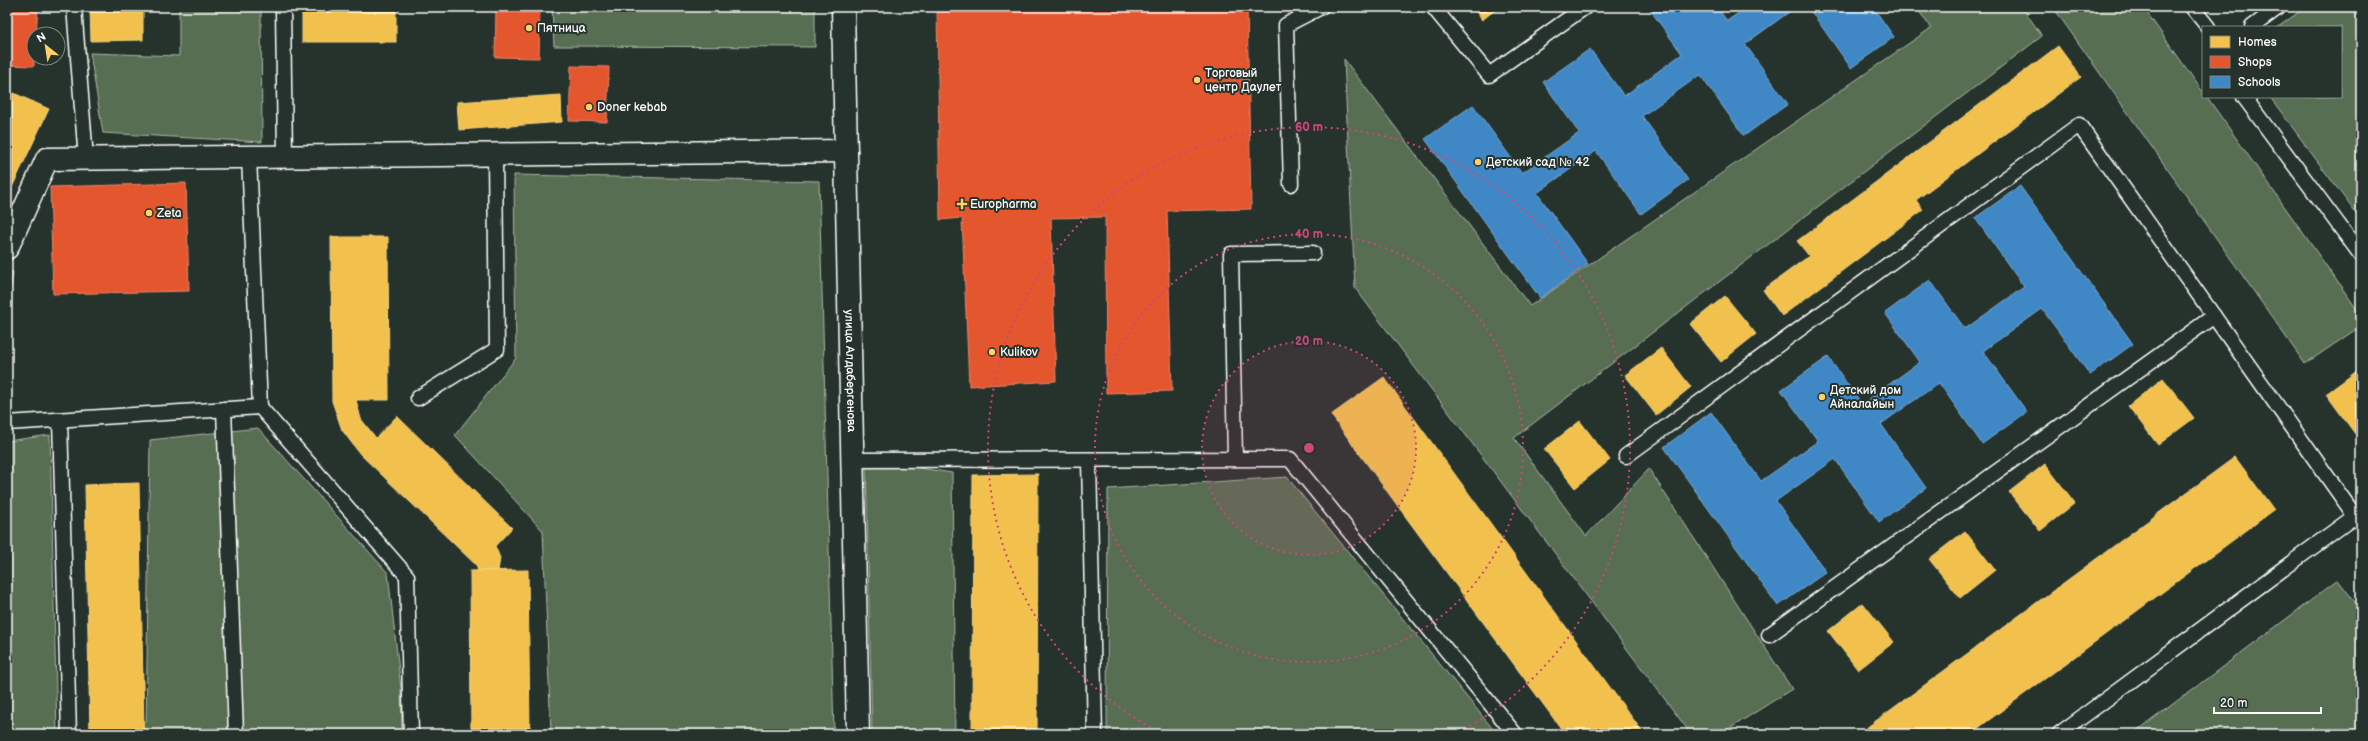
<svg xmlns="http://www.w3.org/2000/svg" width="2368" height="741" font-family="'Balsamiq Sans',sans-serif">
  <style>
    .green { fill: #586e52; stroke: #acb6a8 }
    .homes { fill: #f2c14e; stroke: #f6d483 }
    .shops { fill: #e4572e; stroke: #ec896d }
    .schools { fill: #3f88c5; stroke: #79acd6 }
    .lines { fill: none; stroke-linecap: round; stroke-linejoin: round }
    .service-casing { stroke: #fff; stroke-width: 17 }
    .minor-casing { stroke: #fff; stroke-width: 25 }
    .tertiary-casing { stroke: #fff; stroke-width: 25 }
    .service { stroke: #26332d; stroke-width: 14 }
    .minor { stroke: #26332d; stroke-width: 22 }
    .tertiary { stroke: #26332d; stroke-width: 22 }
    .ring { fill: none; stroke: #ce467c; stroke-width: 2; stroke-dasharray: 2 4 }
    .poi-dot { fill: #ffd166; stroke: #26332d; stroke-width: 1.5 }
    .labels { text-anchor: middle; stroke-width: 4; stroke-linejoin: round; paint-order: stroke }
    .poi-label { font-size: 12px; fill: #fff; stroke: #26332d; text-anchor: start }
    .street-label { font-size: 12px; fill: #fff; stroke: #26332d }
    .centre { fill: #ce467c; stroke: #26332d; stroke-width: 2 }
    .ring-label { font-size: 12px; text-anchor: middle; font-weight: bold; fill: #ce467c; stroke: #26332d; stroke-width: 4; stroke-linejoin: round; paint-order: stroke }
  </style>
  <rect width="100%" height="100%" fill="#26332d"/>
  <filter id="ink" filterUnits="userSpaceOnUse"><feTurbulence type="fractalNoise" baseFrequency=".025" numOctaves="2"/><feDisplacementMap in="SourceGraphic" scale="8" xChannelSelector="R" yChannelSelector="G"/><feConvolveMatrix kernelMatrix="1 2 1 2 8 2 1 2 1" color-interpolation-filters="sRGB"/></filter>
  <g filter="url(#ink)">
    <g class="green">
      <path d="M179,7H261L262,142L103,133L90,53L179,56Z"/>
      <path d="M552,7H815V47L554,46Z"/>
      <path d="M1916,7H2022L2042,36L1514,438L1586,536L1649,469L1792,689L1721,734H1691L1355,288L1344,59L1530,306L1931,28Z"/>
      <path d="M2053,7H2143L2203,92V97H2207L2361,315V326L2305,364Z"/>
      <path d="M2306,7H2360L2361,9V212L2357,215L2270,97H2341V27H2278Z"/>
      <path d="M514,175L819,181L834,734H551L543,531L455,435L516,358Z"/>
      <path d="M7,272H13L7,313Z"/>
      <path d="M258,428L388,573L401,689L402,734H146L150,440Z"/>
      <path d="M50,435L57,734H7V441Z"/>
      <path d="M866,460L952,473L955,734H872Z"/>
      <path d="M1287,477L1497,734H1107L1108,489Z"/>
      <path d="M2338,580L2361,610V734H2133Z"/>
    </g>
    <g class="homes">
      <path d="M90,7H143V40L91,41Z"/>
      <rect x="302" y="7" width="94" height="35"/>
      <path d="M1473,7H1499L1482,20Z"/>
      <path d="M2058,46L2081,77L1916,200L1923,210L1782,316L1763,290L1809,256L1797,241Z"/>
      <path d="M7,90L49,109L7,198Z"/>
      <path d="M561,95L562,122L459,130L457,102Z"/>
      <path d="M331,237H388L389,400H356L361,419L376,438L397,416L512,528L495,546L500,558L498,571H478L476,565L360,454L342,430L332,401Z"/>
      <path d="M1725,296L1756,334L1721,362L1690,324Z"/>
      <path d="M1661,348L1691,387L1656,415L1625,375Z"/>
      <path d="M2361,368V442L2326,394Z"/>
      <path d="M1384,377L1644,734H1565L1331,415Z"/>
      <path d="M2163,378L2194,418L2158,445L2128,406Z"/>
      <path d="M1580,421L1610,460L1575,488L1544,449Z"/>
      <path d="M2235,457L2274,510L1970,734H1858Z"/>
      <path d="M2045,464L2075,503L2040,531L2009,492Z"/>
      <path d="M1038,474L1037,734H972L973,475Z"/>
      <path d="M139,483L144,734H90L85,485Z"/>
      <path d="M1965,531L1995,570L1960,598L1929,559Z"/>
      <path d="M528,570L530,734H471L470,571Z"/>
      <path d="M1863,603L1894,642L1858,670L1828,631Z"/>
    </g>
    <g class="shops">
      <path d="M7,7H38L36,34H34V66L7,65Z"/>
      <path d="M496,7H540L539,58L495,57Z"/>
      <path d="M937,7H1247L1251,209L1167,211L1172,391L1106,393L1105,217L1051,218L1056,381L969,386L962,218L940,220Z"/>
      <path d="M571,66L609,67L607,122L569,121Z"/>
      <path d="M186,183L189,291L53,294L50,187Z"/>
    </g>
    <g class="schools">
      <path d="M1648,7H1717L1727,21L1747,7H1796L1745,44L1788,104L1744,136L1700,75L1642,116L1688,180L1641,214L1596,151L1537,193L1588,264L1540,298L1425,139L1473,105L1522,173L1579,133L1543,82L1590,49L1624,96L1682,54Z"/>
      <path d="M1808,7H1873L1894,37L1851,68Z"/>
      <path d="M2020,186L2133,344L2090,375L2042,309L1983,351L2027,412L1982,444L1939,383L1881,424L1926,488L1879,522L1835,459L1776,501L1826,572L1778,606L1664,447L1711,412L1761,481L1818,441L1781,390L1828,357L1862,404L1920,362L1885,313L1930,280L1965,329L2024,287L1975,218Z"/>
    </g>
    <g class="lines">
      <defs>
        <g id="service">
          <path d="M74,7L86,159"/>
          <path d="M283,7L285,156"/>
          <path d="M1433,7L1489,75L1585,7"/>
          <path d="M2192,7L2208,27"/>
          <path d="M2252,27L2279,7"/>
          <path d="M2244,97L2361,255"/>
          <path d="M249,157L260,407"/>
          <path d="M1291,184L1286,25L1321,7"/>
          <path d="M418,398L497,349L495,154"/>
          <path d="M224,409L236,734"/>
          <path d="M60,420L69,734"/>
          <path d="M7,423L260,407L407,576L411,734"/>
          <path d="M1626,456L2079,125L2355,516"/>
          <path d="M1235,459L1231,254L1313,253"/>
          <path d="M852,460L1290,459L1515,734"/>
          <path d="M1089,460L1095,734"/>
          <path d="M1769,635L2214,316"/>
          <path d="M2059,734L2355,516L2361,524"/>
        </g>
        <path id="minor" d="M7,248L47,159L846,151"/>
        <g id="tertiary">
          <path id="s1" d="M843,7L858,734"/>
        </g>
      </defs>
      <use href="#service" class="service-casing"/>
      <use href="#minor" class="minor-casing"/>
      <use href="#tertiary" class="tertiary-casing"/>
      <use href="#service" class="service"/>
      <use href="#minor" class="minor"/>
      <use href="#tertiary" class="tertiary"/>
    </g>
  </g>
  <circle cx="1309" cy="448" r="107" fill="#ce467c" fill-opacity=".12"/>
  <g class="ring">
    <circle cx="1309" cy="448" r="107"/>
    <circle cx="1309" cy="448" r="214"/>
    <path d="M1161 733A321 321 0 1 1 1457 733"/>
  </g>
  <g class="poi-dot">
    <circle cx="529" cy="28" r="4"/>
    <circle cx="1197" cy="80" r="4"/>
    <circle cx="589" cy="107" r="4"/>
    <circle cx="1478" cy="162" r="4"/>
    <path d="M960 198h4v4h4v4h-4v4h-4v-4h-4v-4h4z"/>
    <circle cx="149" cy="213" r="4"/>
    <circle cx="992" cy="352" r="4"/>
    <circle cx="1822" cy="397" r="4"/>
  </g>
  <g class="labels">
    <g class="poi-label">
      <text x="537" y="32">Пятница</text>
      <text x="1205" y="77">Торговый<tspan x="1205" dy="14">центр Даулет</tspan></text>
      <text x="597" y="111">Doner kebab</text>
      <text x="1486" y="166">Детский сад № 42</text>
      <text x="970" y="208">Europharma</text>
      <text x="157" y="217">Zeta</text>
      <text x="1000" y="356">Kulikov</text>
      <text x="1830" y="394">Детский дом<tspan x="1830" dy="14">Айналайын</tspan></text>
    </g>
    <g class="street-label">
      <text dy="4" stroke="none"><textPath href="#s1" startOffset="364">улица Алдабергенова</textPath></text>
    </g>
  </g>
  <circle cx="1309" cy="448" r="6" class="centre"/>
  <g class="ring-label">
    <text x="1309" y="131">60 m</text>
    <text x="1309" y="238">40 m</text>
    <text x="1309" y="345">20 m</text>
  </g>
  <rect width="2368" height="741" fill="none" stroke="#26332d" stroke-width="24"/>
  <rect x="12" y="12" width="2344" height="717" fill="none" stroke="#fff" stroke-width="1.5" filter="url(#ink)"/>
  <rect x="2202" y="26" width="140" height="72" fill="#26332d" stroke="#7d8581"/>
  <rect x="2210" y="36" width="20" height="12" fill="#f2c14e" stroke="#7d8581"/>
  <text x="2238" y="46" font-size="12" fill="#ffffff">Homes</text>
  <rect x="2210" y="56" width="20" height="12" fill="#e4572e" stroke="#7d8581"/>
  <text x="2238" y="66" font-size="12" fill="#ffffff">Shops</text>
  <rect x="2210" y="76" width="20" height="12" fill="#3f88c5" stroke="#7d8581"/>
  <text x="2238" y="86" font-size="12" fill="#ffffff">Schools</text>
  <g transform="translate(46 46) rotate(330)"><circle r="19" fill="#26332d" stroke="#7d8581"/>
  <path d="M0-3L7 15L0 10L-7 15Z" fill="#ffd166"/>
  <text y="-6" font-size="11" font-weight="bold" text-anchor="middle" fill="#ffffff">N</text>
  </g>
  <path d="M2214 707v6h107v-6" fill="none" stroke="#ffffff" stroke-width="2"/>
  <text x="2220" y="707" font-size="12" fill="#ffffff" stroke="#26332d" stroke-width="3" paint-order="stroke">20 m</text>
</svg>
